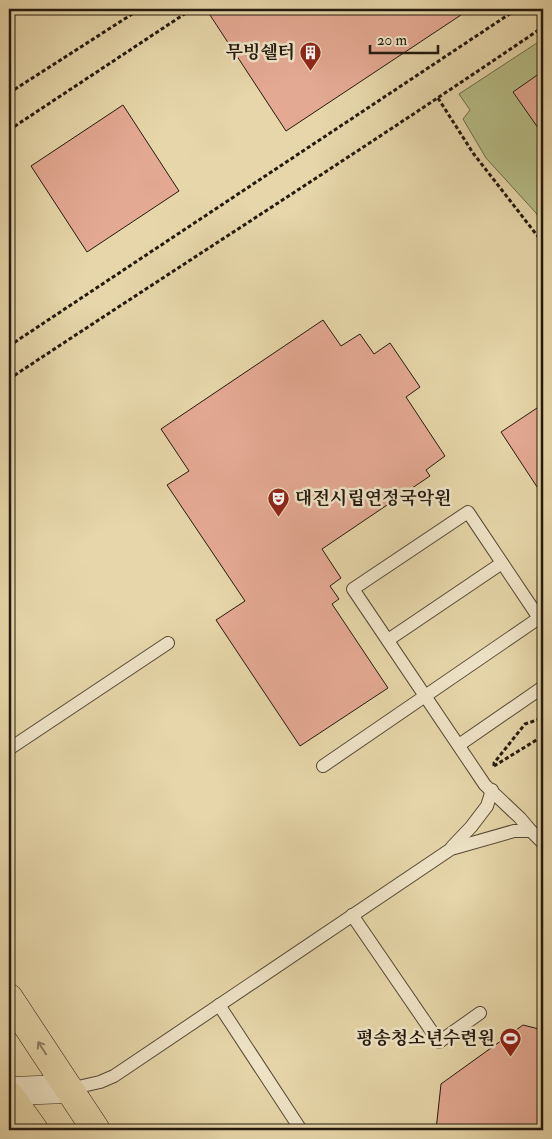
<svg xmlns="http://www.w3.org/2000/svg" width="552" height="1139" font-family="'IM FELL Double Pica','Noto Serif KR',serif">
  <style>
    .green { fill: #b6bd87; stroke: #6d6c4a }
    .building { fill: #e4a993; stroke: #241a0e }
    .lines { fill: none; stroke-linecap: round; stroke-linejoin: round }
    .lane-casing { stroke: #544935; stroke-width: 14 }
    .secondary-casing { stroke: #241a0e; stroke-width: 29 }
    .primary-casing { stroke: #241a0e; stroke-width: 29 }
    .path { stroke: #241a0e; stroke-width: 3; stroke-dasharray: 4 2.5; stroke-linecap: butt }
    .lane { stroke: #efe4c7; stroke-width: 12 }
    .secondary { stroke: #efe4c7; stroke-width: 28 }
    .primary { stroke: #e6d6a9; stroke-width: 28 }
    .oneway { stroke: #8f8163 }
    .labels { text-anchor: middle; stroke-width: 5; stroke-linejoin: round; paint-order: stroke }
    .poi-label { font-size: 18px; font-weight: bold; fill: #241a0e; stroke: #efe4c7; text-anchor: end }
  </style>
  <rect width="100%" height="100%" fill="#e6d6a9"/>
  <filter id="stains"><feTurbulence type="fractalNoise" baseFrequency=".004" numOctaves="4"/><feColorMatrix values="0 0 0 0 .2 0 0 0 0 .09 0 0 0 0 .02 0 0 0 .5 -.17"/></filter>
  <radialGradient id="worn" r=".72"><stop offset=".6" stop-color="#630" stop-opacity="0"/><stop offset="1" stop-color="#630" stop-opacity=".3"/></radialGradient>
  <path class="green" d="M543,39V225L536,213L486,158L463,119L470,110L459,94Z"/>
  <g class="building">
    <path d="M206,9H470L286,131Z"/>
    <path d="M543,71V135L513,92Z"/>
    <path d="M123,105L179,191L87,252L31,166Z"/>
    <path d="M323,320L341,346L360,334L374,354L390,343L420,387L406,397L445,456L426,470L430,476L322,549L341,578L330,586L339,599L332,604L388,688L300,746L216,620L245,601L167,485L189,471L161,429Z"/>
    <path d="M543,404V496L501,432Z"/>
    <path d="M523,1025L543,1030V1130H436L441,1084Z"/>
  </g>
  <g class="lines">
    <defs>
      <g id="lane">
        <path d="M388,640L502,563"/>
        <path d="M459,745L543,687"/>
        <path d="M9,749L168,643"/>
        <path d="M323,766L539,618L468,512L353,589L485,785L520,818L531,831"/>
        <path d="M452,847L471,827L487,806L492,790"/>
        <path d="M352,915L439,1042L480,1013"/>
        <path d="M219,1005L301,1130"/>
        <path d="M69,1089L100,1082L114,1076L451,849L514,831H531L543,843"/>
      </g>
      <path id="secondary" d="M9,1091L69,1089"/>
      <g id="primary">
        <path d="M9,998L96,1130"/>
        <path d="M9,1095L34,1130"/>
      </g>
    </defs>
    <use href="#lane" class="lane-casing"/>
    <use href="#secondary" class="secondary-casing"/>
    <use href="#primary" class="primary-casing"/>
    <g class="path">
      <path d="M9,93L140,9"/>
      <path d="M438,98L473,153L543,243"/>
      <path d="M9,130L192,9"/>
      <path d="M9,346L517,9"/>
      <path d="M9,379C187,261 367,147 543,27"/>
      <path d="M494,766V763L525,724L543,718"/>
      <path d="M494,766L543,736"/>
    </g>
    <use href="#lane" class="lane"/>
    <use href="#secondary" class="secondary"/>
    <use href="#primary" class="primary"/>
  </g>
  <defs><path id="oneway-shaft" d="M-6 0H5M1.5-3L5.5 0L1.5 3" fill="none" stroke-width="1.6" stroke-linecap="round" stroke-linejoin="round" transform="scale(1.25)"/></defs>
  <use class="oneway" href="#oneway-shaft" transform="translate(42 1048) rotate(-123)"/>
  <defs>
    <symbol id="building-pin" viewBox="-11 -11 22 30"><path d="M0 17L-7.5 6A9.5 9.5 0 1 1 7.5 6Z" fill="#8f2418" stroke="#efe4c7"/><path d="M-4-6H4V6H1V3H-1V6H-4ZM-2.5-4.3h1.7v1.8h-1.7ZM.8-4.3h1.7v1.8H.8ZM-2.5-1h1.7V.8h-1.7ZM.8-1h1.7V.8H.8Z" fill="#fff"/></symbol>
    <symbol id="theatre-pin" viewBox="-11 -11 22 30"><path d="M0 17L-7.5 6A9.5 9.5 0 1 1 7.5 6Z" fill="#8f2418" stroke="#efe4c7"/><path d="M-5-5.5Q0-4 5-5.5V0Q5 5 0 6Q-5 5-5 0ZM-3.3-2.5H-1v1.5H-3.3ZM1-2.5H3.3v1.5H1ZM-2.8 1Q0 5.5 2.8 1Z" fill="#fff"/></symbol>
    <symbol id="stadium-pin" viewBox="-11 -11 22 30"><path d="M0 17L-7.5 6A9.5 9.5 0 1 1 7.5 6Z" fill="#8f2418" stroke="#efe4c7"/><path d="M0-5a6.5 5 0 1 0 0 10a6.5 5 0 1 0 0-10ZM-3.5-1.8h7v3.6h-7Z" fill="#fff"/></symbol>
  </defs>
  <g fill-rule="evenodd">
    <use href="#building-pin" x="298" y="40" width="25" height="34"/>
    <use href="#theatre-pin" x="266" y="486" width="25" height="34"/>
    <use href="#stadium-pin" x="498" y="1026" width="25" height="34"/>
  </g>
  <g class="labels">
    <g class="poi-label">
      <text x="295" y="58">무빙쉘터</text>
      <text x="295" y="504" text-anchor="start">대전시립연정국악원</text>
      <text x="495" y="1044">평송청소년수련원</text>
    </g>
  </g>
  <rect width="552" height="1139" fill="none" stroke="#e6d6a9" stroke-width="30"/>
  <rect x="10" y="10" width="532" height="1119" fill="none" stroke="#241a0e" stroke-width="2.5"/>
  <rect x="15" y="15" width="522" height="1109" fill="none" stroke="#241a0e"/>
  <path d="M370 45v8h68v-8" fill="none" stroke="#241a0e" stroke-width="2.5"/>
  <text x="377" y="45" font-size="15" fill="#241a0e" stroke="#efe4c7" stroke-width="4" paint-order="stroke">20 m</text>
  <rect width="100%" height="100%" filter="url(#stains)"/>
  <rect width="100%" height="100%" fill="url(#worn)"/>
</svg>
